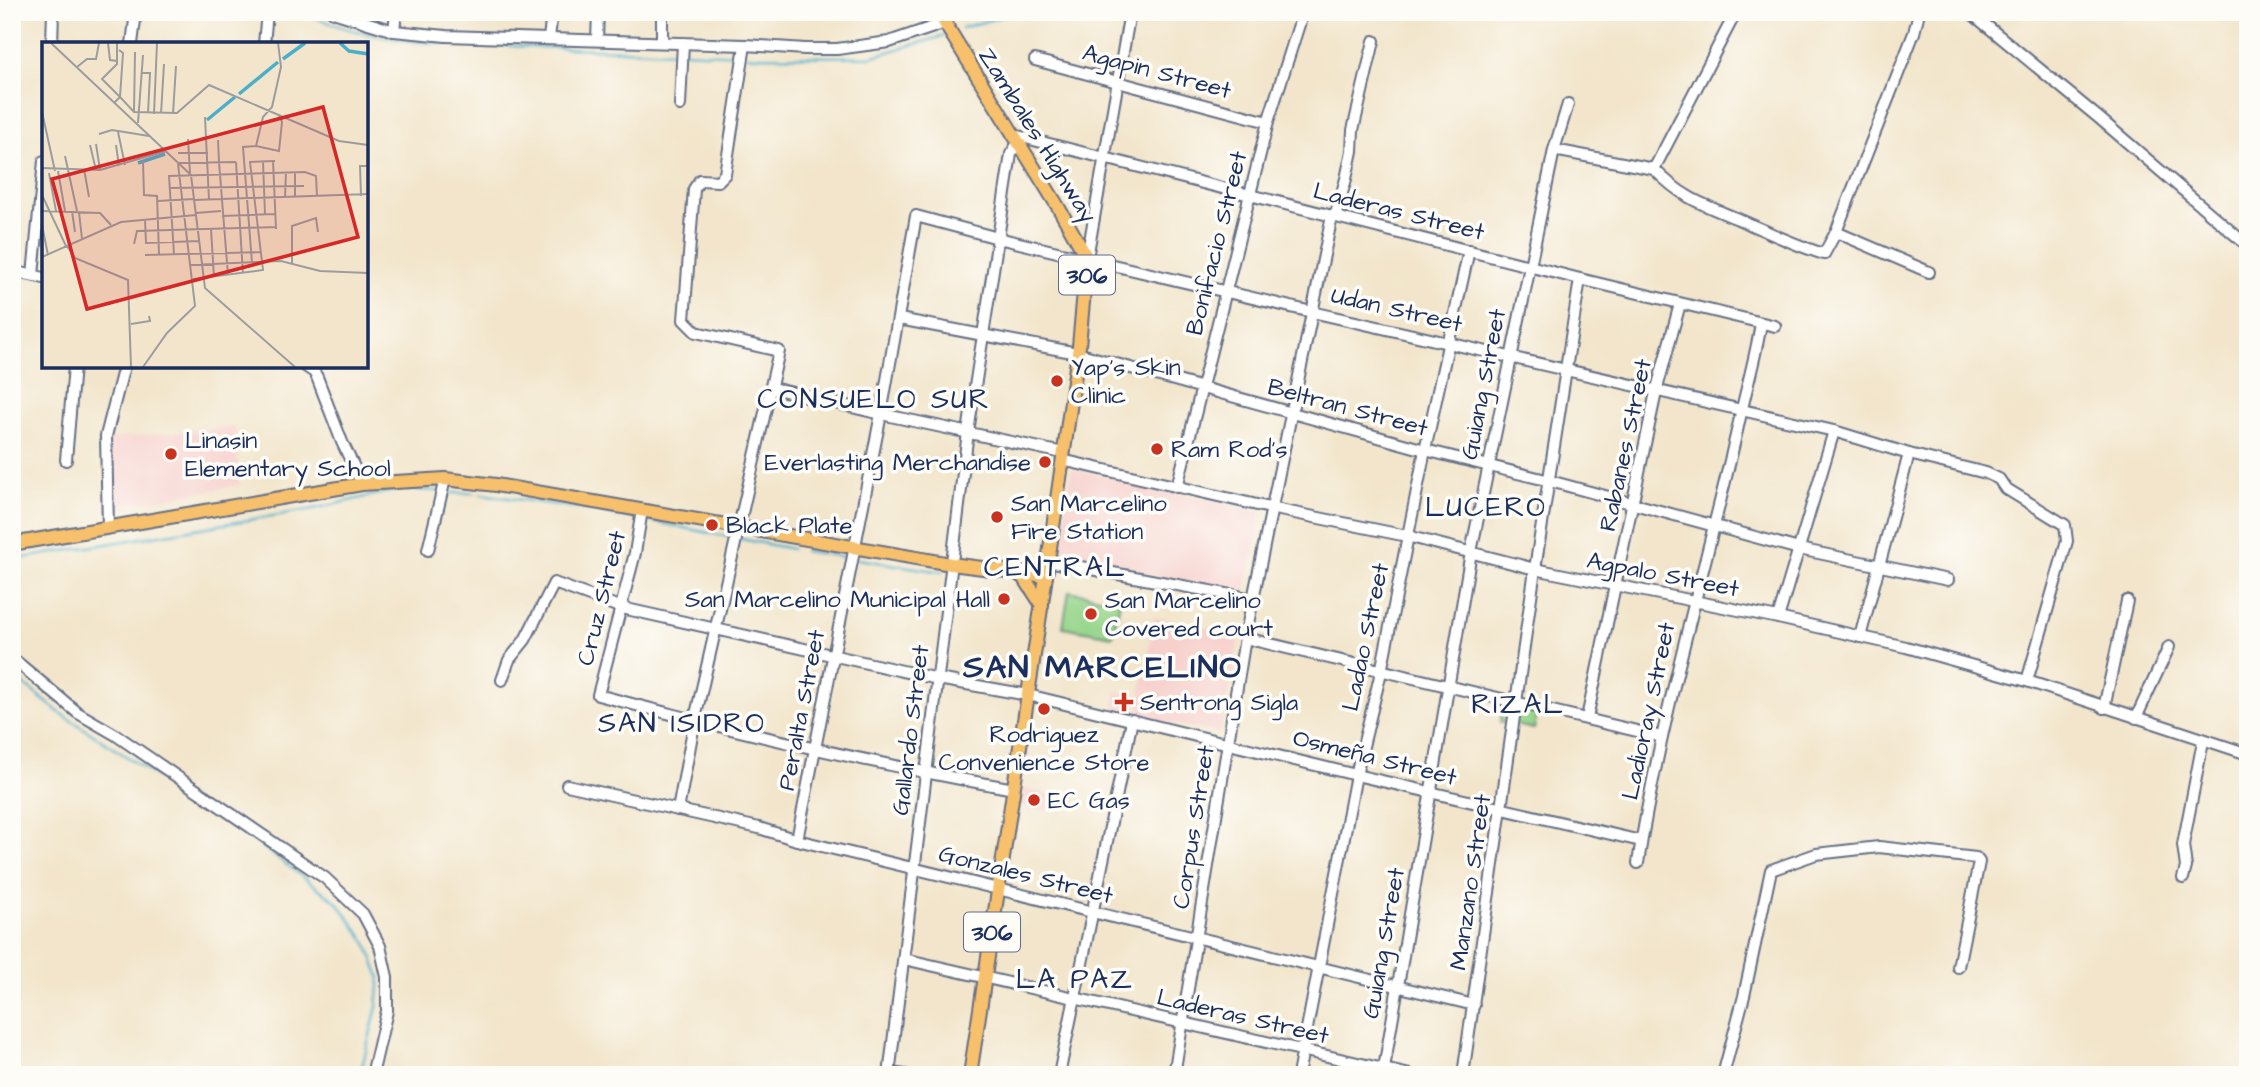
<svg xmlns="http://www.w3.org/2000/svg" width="2260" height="1087" font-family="'Architects Daughter',sans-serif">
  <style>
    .built { fill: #f7d0cc }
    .green { fill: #97d68c; stroke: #598275; stroke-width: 2 }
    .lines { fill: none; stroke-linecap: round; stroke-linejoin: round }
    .stream { stroke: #4bafca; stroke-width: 2.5 }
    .minor-casing { stroke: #666f84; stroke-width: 14 }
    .major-casing { stroke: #666f84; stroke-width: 16 }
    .minor { stroke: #fff; stroke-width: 10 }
    .major { stroke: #f7c06c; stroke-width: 12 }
    .poi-dot { fill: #c8321e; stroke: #fdfcf7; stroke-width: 2.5 }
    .labels { text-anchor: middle; stroke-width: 7; stroke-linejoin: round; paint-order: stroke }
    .shield { fill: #fdfcf7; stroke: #5f6c8c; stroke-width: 2 }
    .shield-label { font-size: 23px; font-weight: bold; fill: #1b2f5e }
    .street-label { font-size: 24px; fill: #1b2f5e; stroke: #fdfcf7 }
    .poi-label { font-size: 24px; fill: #1b2f5e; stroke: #fdfcf7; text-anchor: start }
    .quarter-label { font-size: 28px; letter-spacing: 2px; fill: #1b2f5e; stroke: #fdfcf7 }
    .district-label { font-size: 32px; font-weight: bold; letter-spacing: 2px; fill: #1b2f5e; stroke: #fdfcf7 }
    .inset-river { fill: none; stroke: #4bafca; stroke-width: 3.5 }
    .inset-road { fill: none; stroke: #9c9c9f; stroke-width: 2 }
    .view { fill: #d62828; fill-opacity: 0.15; stroke: #d62828; stroke-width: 3.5 }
    .inset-edge { fill: none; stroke: #1b2f5e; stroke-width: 3.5 }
  </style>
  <rect width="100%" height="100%" fill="#fdfcf7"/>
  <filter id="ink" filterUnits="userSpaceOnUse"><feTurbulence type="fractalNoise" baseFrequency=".0143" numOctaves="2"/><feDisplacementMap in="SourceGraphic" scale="14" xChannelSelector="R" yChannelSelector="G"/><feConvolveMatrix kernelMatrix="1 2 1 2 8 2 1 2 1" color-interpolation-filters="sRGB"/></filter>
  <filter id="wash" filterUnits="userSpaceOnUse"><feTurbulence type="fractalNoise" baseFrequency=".00686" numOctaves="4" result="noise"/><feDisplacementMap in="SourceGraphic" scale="28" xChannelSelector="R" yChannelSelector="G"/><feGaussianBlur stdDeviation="1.57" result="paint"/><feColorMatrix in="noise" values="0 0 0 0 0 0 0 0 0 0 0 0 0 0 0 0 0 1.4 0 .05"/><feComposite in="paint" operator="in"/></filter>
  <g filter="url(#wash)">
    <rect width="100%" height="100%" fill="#f2e5cb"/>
    <g class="built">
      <path d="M235,427L240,485L108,508L105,439Z"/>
      <path d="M1072,469L1262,512L1245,591L1057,558Z"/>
      <path d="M1154,617L1240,634L1220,733L1136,717Z"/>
      <path d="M1116,691L1136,695L1133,710L1113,708Z"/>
      <path d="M1020,788L1052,795L1049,811L1017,805Z"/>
    </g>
    <g class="green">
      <path d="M1069,591L1120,601L1113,636L1063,627Z"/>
      <path d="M1503,704L1538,711L1534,729L1500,722Z"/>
    </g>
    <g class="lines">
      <g class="stream">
        <path d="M304,12C344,32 386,39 430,43L678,52"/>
        <path d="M962,28L1017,12"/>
        <path d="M684,52L741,55"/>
        <path d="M747,56L870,57L944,36"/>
        <path d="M450,493H473"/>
        <path d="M481,494L585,509L637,519"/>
        <path d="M645,520L734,538"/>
        <path d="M741,539L792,549"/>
        <path d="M804,551L850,558"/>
        <path d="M857,559L942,572"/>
        <path d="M12,560L314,509L400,489L438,491"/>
        <path d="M12,675L60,713L252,839L338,903L366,942L380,977L377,1007L360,1075"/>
      </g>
    </g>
  </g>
  <g filter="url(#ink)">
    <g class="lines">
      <defs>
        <g id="minor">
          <path d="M333,12L394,31L446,36L745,45L805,49H837L889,42L945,23"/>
          <path d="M1970,12L2099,118L2248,246"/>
          <path d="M394,31L396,12"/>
          <path d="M549,39L552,12"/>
          <path d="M597,40L598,12"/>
          <path d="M662,42V12"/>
          <path d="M52,44L53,12"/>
          <path d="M132,44L136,12"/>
          <path d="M264,44L267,12"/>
          <path d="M1035,60L1268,122"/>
          <path d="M680,105L683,43"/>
          <path d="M1014,135L1580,279L1775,326"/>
          <path d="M1554,150L1568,104"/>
          <path d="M1654,169C1682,198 1702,204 1738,219C1766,231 1794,245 1824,254L1836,232L1914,33L1919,12"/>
          <path d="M1335,217L1346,179L1352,151L1353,130L1374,41"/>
          <path d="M1836,232L1929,272"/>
          <path d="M1087,258L1130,12"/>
          <path d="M12,271L44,278"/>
          <path d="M33,275L44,161"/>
          <path d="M899,319L1077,353L1425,450L1550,481L1799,549L1948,580"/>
          <path d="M305,366L314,372L317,377L342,442L362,484"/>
          <path d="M772,388L881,414L1063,453"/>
          <path d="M66,460L74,366"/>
          <path d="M1062,460L1270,508L1407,536L1535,569L1778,618L1906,647L2027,681L2248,754"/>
          <path d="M1177,487L1268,122L1303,12"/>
          <path d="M642,510L635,553L598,695C736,732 874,764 1014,789"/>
          <path d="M108,527L106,436L124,366"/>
          <path d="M428,550L445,479"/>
          <path d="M1048,561L1253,599"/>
          <path d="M1778,618L1834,431"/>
          <path d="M1860,637L1909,454"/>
          <path d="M1245,638L1662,737"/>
          <path d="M12,658L78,713L116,735L325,878L363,914L380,946L387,977V1011L372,1075"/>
          <path d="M502,680L509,660L525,640L554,583L622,608L938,679L1028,695L1356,775L1641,841"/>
          <path d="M2104,708L2127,601"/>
          <path d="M1587,718L1656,392L1680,304"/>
          <path d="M2136,718L2169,647"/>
          <path d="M567,785L759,828L797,840L1474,1005"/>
          <path d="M678,810L695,719L779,351L696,332L684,320L694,189L700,180L718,181L725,174L745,45"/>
          <path d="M797,840L881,414L916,216L998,238L1312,312L1834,431L1909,454L1986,473L1999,479L2005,488L2065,525L2067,541L2027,681"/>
          <path d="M1638,863C1661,714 1706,569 1739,422C1746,389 1756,356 1761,323"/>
          <path d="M2183,878L2186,867L2183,845L2203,741"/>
          <path d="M904,959L1410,1075"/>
          <path d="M1384,1069L1471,552L1554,150L1654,169L1736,12"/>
          <path d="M890,1073L905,1075"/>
          <path d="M889,1075L968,432L1011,154L1018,143"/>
          <path d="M1059,1075L1132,720"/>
          <path d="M1174,1075L1245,638L1332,216"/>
          <path d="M1298,1075L1356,775L1381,672L1425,450L1469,250"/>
          <path d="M1463,1075L1535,569L1580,279"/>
          <path d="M1723,1075L1744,996L1771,870L1816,854L1879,847L1976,858L1979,862L1958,967"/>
        </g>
        <g id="major">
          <path d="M938,12L1057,205L1087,258L1079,346L1046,576L970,1075"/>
          <path d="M12,544L362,484L445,479L496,485L951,564L1046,576"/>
          <path d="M1017,573L1025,579L1042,605"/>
        </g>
      </defs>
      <use href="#minor" class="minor-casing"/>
      <use href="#major" class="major-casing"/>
      <use href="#minor" class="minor"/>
      <use href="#major" class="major"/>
    </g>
  </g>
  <g class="poi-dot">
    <circle cx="1057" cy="381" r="7"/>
    <circle cx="1157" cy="449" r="7"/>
    <circle cx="171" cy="454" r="7"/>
    <circle cx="1045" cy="462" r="7"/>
    <circle cx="997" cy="517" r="7"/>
    <circle cx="712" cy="525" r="7"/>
    <circle cx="1004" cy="599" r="7"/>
    <circle cx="1091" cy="614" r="7"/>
    <path d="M1120.5 691.5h7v7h7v7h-7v7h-7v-7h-7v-7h7z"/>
    <circle cx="1044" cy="709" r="7"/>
    <circle cx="1034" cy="800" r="7"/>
  </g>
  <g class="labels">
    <g class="shield">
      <rect x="1059" y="255.5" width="56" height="39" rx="5"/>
      <rect x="964" y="912.5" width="56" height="39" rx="5"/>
    </g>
    <g class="shield-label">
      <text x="1087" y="283">306</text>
      <text x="992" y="940">306</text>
    </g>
    <g class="street-label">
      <text transform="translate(1157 71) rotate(15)" y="8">Agapin Street</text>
      <text transform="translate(1038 135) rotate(58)" y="8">Zambales Highway</text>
      <text transform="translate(1399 211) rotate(14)" y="8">Laderas Street</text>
      <text transform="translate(1216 243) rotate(-76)" y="8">Bonifacio Street</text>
      <text transform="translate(1397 309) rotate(13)" y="8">Udan Street</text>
      <text transform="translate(1483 384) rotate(-79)" y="8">Guiang Street</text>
      <text transform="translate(1348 407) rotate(15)" y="8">Beltran Street</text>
      <text transform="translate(1625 445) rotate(-78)" y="8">Rabanes Street</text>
      <text transform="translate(1663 574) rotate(11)" y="8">Agpalo Street</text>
      <text transform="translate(601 598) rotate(-76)" y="8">Cruz Street</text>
      <text transform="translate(1365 637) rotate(-78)" y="8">Ladao Street</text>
      <text transform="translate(801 710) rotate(-79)" y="8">Peralta Street</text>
      <text transform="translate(1648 711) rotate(-78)" y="8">Ladioray Street</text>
      <text transform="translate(910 730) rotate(-83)" y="8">Gallardo Street</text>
      <text transform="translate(1375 757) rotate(14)" y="8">Osmeña Street</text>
      <text transform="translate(1193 827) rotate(-81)" y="8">Corpus Street</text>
      <text transform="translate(1026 874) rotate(14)" y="8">Gonzales Street</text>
      <text transform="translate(1470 882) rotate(-82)" y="8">Manzano Street</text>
      <text transform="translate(1383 943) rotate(-80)" y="8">Guiang Street</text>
      <text transform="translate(1243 1016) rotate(13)" y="8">Laderas Street</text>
    </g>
    <g class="poi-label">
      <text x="1071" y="375">Yap's Skin<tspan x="1071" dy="28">Clinic</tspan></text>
      <text x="185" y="448">Linasin<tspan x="185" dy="28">Elementary School</tspan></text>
      <text x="1171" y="457">Ram Rod's</text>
      <text x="1031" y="470" text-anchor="end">Everlasting Merchandise</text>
      <text x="1011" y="511">San Marcelino<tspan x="1011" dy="28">Fire Station</tspan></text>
      <text x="726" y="533">Black Plate</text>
      <text x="990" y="607" text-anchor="end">San Marcelino Municipal Hall</text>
      <text x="1105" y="608">San Marcelino<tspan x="1105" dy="28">Covered court</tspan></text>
      <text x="1140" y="710">Sentrong Sigla</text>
      <text x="1044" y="742" text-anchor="middle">Rodriguez<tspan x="1044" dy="28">Convenience Store</tspan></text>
      <text x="1048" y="808">EC Gas</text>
    </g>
    <g class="quarter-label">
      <text x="874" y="408">CONSUELO SUR</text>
      <text x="1486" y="516">LUCERO</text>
      <text x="1055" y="576">CENTRAL</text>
      <text x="1518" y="713">RIZAL</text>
      <text x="682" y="732">SAN ISIDRO</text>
      <text x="1075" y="988">LA PAZ</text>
    </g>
    <g class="district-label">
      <text x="1103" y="677">SAN MARCELINO</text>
    </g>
  </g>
  <g transform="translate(42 42)">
    <rect width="326" height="326" fill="#f2e5cb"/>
    <path class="inset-river" d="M298,1L307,9L326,12M241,17L263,1M197,52L236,20M165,78L193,55M96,121L123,112"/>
    <path class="inset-road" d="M9,1L149,133L163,246L253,325M66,1L68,18L75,19M77,8L81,11L78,55L92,70L135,71L167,43L297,99L326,103M35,25L45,17H54L57,1M100,31H108L106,71M72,61L78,55L60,37L75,22V1M0,70L13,129M92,70L93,10M112,72L115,1M119,72L122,22M131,72L134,24M163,75L167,158M96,81L101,13M76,90L83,123M57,92L70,88L107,94M146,97L148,131M176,98L177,120M54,102L58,128M48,103L54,128M74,103L77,124M214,104L237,109L240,80L237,73M136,111H166M23,114L35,169M101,119L102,153L115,154L117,212M231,119L234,187M177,120L186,233M194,120L201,232M207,120L233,119M221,120L223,172M137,121L194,120M0,126L58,128L124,109M42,127L47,155M16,129L23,169M7,131L14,169M128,146L262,144M0,153L24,204M243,154L244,130M253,154V130M319,154L318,124H326M152,158L326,152M115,159L152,157M0,169L58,171L69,183M30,169L33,190M37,170L40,197M154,171L179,169M180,174L233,172M103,177L104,201L157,199M0,183L6,213M169,187L172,235M92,202L95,189L234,185M25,204L33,216L86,238L89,325M132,212L127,134L263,130L274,134L275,154M103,213L219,210M0,215L79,180L154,173M210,221L201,105L214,104L221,75L230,65L239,25L236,1M250,221V184L274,176L276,190M149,223L239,219L278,229L326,231M151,237L221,228L208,120M89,282L108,279L107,274M101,325L125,291L153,264L136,122"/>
    <path class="view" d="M281,65L316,195L45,267L10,137Z"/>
    <rect width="326" height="326" class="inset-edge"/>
  </g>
  <rect width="2260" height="1087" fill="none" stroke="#fdfcf7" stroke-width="42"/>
</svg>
